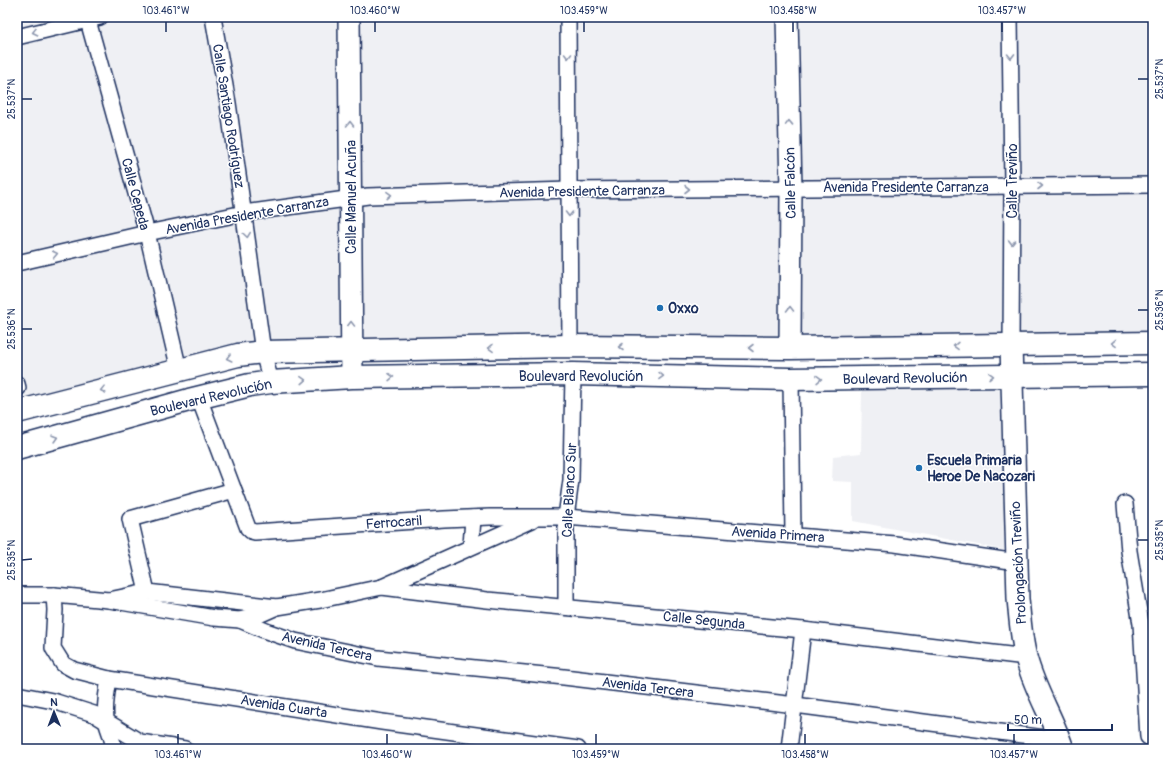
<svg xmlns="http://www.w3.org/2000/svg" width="1170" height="766" font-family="Pangolin,sans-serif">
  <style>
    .built { fill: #eff0f4 }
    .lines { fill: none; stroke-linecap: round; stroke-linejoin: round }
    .street-casing { stroke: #1b2f5e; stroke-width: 18 }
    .secondary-casing { stroke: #1b2f5e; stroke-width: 24 }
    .primary-casing { stroke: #1b2f5e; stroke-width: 25 }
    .street { stroke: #fff; stroke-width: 15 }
    .secondary { stroke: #fff; stroke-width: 21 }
    .primary { stroke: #fff; stroke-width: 22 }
    .oneway { stroke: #8d97ae }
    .ticks { fill: none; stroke: #1b2f5e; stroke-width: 1.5 }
    .poi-dot { fill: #1f6fb2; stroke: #fff; stroke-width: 1.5 }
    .labels { text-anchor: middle; stroke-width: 3; stroke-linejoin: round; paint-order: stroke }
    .street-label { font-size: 14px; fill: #1b2f5e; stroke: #fff }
    .poi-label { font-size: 14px; font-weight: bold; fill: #1b2f5e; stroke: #fff; text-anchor: start }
    .neatline { fill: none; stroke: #1b2f5e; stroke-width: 1.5 }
    .ticks-label { font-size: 10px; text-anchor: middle; fill: #1b2f5e }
  </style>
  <rect width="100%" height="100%" fill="#fff"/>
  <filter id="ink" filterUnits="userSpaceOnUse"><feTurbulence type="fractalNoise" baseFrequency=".025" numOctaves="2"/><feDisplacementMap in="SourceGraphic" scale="8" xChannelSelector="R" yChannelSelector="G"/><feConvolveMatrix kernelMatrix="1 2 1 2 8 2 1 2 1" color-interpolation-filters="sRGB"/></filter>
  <g filter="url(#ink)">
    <g class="built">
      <path d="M17,17H1153V348L286,355L17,417Z"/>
      <path d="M1005,388L1004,550L853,521V482L832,481L833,456L861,453L862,390Z"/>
    </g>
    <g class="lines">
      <defs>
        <g id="street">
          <path d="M87,17L147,233L179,370"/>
          <path d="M213,17L228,103L263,352L271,382"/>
          <path d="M568,17L570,346"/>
          <path d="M1010,17L1012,186L1011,345"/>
          <path d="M17,37L100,17"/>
          <path d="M17,263L147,233L244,213L368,196L569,190L1153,185"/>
          <path d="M791,379L793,535"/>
          <path d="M17,384L18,388"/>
          <path d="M199,398L248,528L251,531L255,532L444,519L490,517H566L895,544L1017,562"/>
          <path d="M1125,504L1129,551L1141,624L1148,737"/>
          <path d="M471,546L473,518"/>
          <path d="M382,587L487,600L803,630L1026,657"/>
          <path d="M147,592L130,519L234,490"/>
          <path d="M17,595H54L109,600L214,618L240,620L259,615L277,607"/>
          <path d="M54,595L55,610L53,648L63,664L74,670L109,679L382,722L578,749"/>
          <path d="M109,600L147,592L277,607L320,600L382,587L532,520"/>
          <path d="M566,607V517L571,480L573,374"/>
          <path d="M240,620L266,631L295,641L378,658L564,677L795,705L1060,740"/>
          <path d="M109,679C107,692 104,705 106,719C107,729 114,738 113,749"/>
          <path d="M17,694L53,701L94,714L140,742L185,749"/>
          <path d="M789,749L803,630"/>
        </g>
        <g id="secondary">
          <path d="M349,17L352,377"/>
          <path d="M787,17L791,188L790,348"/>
          <path d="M1011,345L1018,599C1020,618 1021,638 1026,657C1034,689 1053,718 1063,749"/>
        </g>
        <g id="primary">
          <path d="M17,412L238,355L263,352L570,346L790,348L1153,343"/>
          <path d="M17,448L189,400L250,385L271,382L352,377L573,374L791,379L1153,374"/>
        </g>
      </defs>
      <use href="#street" class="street-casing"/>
      <use href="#secondary" class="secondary-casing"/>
      <use href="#primary" class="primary-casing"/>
      <use href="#street" class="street"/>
      <use href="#secondary" class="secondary"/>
      <use href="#primary" class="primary"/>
    </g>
    <defs><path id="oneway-chevron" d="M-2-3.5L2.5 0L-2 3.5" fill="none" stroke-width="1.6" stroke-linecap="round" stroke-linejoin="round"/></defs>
    <g class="oneway">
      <use href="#oneway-chevron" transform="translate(35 32) rotate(166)"/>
      <use href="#oneway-chevron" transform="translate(568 56) rotate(90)"/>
      <use href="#oneway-chevron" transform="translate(1011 56) rotate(89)"/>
      <use href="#oneway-chevron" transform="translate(789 123) rotate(-92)"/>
      <use href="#oneway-chevron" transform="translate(350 124) rotate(-90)"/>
      <use href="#oneway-chevron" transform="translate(1040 186)"/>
      <use href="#oneway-chevron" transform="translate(687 189)"/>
      <use href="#oneway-chevron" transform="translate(389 195) rotate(-2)"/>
      <use href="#oneway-chevron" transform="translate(569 214) rotate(90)"/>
      <use href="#oneway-chevron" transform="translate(247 235) rotate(82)"/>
      <use href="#oneway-chevron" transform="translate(1012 242) rotate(90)"/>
      <use href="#oneway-chevron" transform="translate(55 254) rotate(-13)"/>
      <use href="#oneway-chevron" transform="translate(790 309) rotate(-90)"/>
      <use href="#oneway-chevron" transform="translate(351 324) rotate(-90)"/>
      <use href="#oneway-chevron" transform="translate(1114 343) rotate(179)"/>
      <use href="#oneway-chevron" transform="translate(956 346) rotate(179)"/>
      <use href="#oneway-chevron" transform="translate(621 347) rotate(-180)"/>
      <use href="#oneway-chevron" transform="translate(491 348) rotate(179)"/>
      <use href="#oneway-chevron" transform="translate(751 348) rotate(-180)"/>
      <use href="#oneway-chevron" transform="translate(229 358) rotate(166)"/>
      <use href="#oneway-chevron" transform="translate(661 376) rotate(1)"/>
      <use href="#oneway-chevron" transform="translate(991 376) rotate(-1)"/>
      <use href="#oneway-chevron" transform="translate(391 377) rotate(-1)"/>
      <use href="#oneway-chevron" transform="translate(819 379) rotate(-1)"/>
      <use href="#oneway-chevron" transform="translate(303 380) rotate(-3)"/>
      <use href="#oneway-chevron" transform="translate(103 390) rotate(166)"/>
      <use href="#oneway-chevron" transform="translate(55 438) rotate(-16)"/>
    </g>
  </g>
  <path class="ticks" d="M166,22V32M375,22V32M584,22V32M793,22V32M1002,22V32M1138,79H1148M22,99H32M1138,310H1148M22,329H32M1138,540H1148M22,560L32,559M178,734V744M387,734V744M596,734V744M805,734V744M1014,734V744"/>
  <g class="poi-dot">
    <circle cx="660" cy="308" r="4"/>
    <circle cx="919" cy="468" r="4"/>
  </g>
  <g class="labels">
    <g class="street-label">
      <text transform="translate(229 116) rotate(81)" y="5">Calle Santiago Rodríguez</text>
      <text transform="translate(1012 181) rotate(-90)" y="5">Calle Treviño</text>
      <text transform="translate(790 183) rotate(-91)" y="5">Calle Falcón</text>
      <text x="906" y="192">Avenida Presidente Carranza</text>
      <text transform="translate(582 191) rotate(-1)" y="5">Avenida Presidente Carranza</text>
      <text transform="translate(136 194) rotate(75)" y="5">Calle Cepeda</text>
      <text transform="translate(351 197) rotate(-90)" y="5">Calle Manuel Acuña</text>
      <text transform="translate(247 215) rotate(-10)" y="5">Avenida Presidente Carranza</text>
      <text x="581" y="381">Boulevard Revolución</text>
      <text transform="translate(905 378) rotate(-1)" y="5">Boulevard Revolución</text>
      <text transform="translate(211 397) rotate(-13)" y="5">Boulevard Revolución</text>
      <text transform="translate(569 490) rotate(-87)" y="5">Calle Blanco Sur</text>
      <text transform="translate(394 522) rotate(-4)" y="5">Ferrocaril</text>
      <text transform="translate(778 534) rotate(4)" y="5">Avenida Primera</text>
      <text transform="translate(1018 563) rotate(-93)" y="5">Prolongación Treviño</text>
      <text transform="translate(704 620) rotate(6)" y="5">Calle Segunda</text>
      <text transform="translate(327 646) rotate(13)" y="5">Avenida Tercera</text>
      <text transform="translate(648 687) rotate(7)" y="5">Avenida Tercera</text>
      <text transform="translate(284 706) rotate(9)" y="5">Avenida Cuarta</text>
    </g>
    <g class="poi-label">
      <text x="668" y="313">Oxxo</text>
      <text x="927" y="465">Escuela Primaria<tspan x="927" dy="16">Heroe De Nacozari</tspan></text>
    </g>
  </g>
  <rect width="1170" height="766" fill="none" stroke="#fff" stroke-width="44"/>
  <g transform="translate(54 712) rotate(359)" stroke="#ffffff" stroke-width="3" paint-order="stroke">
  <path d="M0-3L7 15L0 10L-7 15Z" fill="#1b2f5e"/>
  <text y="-6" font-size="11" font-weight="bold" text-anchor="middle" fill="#1b2f5e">N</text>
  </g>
  <path d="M1008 724v6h104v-6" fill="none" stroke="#1b2f5e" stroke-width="2"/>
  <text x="1014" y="724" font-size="12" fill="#1b2f5e" stroke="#ffffff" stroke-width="3" paint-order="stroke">50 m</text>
  <rect x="22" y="22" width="1126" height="722" class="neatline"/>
  <g class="ticks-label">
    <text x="166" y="14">103.461°W</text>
    <text x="375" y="14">103.460°W</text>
    <text x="584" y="14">103.459°W</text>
    <text x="793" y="14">103.458°W</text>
    <text x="1002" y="14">103.457°W</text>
    <text transform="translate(1159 79) rotate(-90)" y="4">25.537°N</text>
    <text transform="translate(11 99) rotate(-90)" y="4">25.537°N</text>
    <text transform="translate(1159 310) rotate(-90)" y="4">25.536°N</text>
    <text transform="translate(11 329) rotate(-90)" y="4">25.536°N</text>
    <text transform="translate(1159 540) rotate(-90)" y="4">25.535°N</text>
    <text transform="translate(11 560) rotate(-90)" y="4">25.535°N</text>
    <text x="178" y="758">103.461°W</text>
    <text x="387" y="758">103.460°W</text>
    <text x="596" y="758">103.459°W</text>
    <text x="805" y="758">103.458°W</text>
    <text x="1014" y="758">103.457°W</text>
  </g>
</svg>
